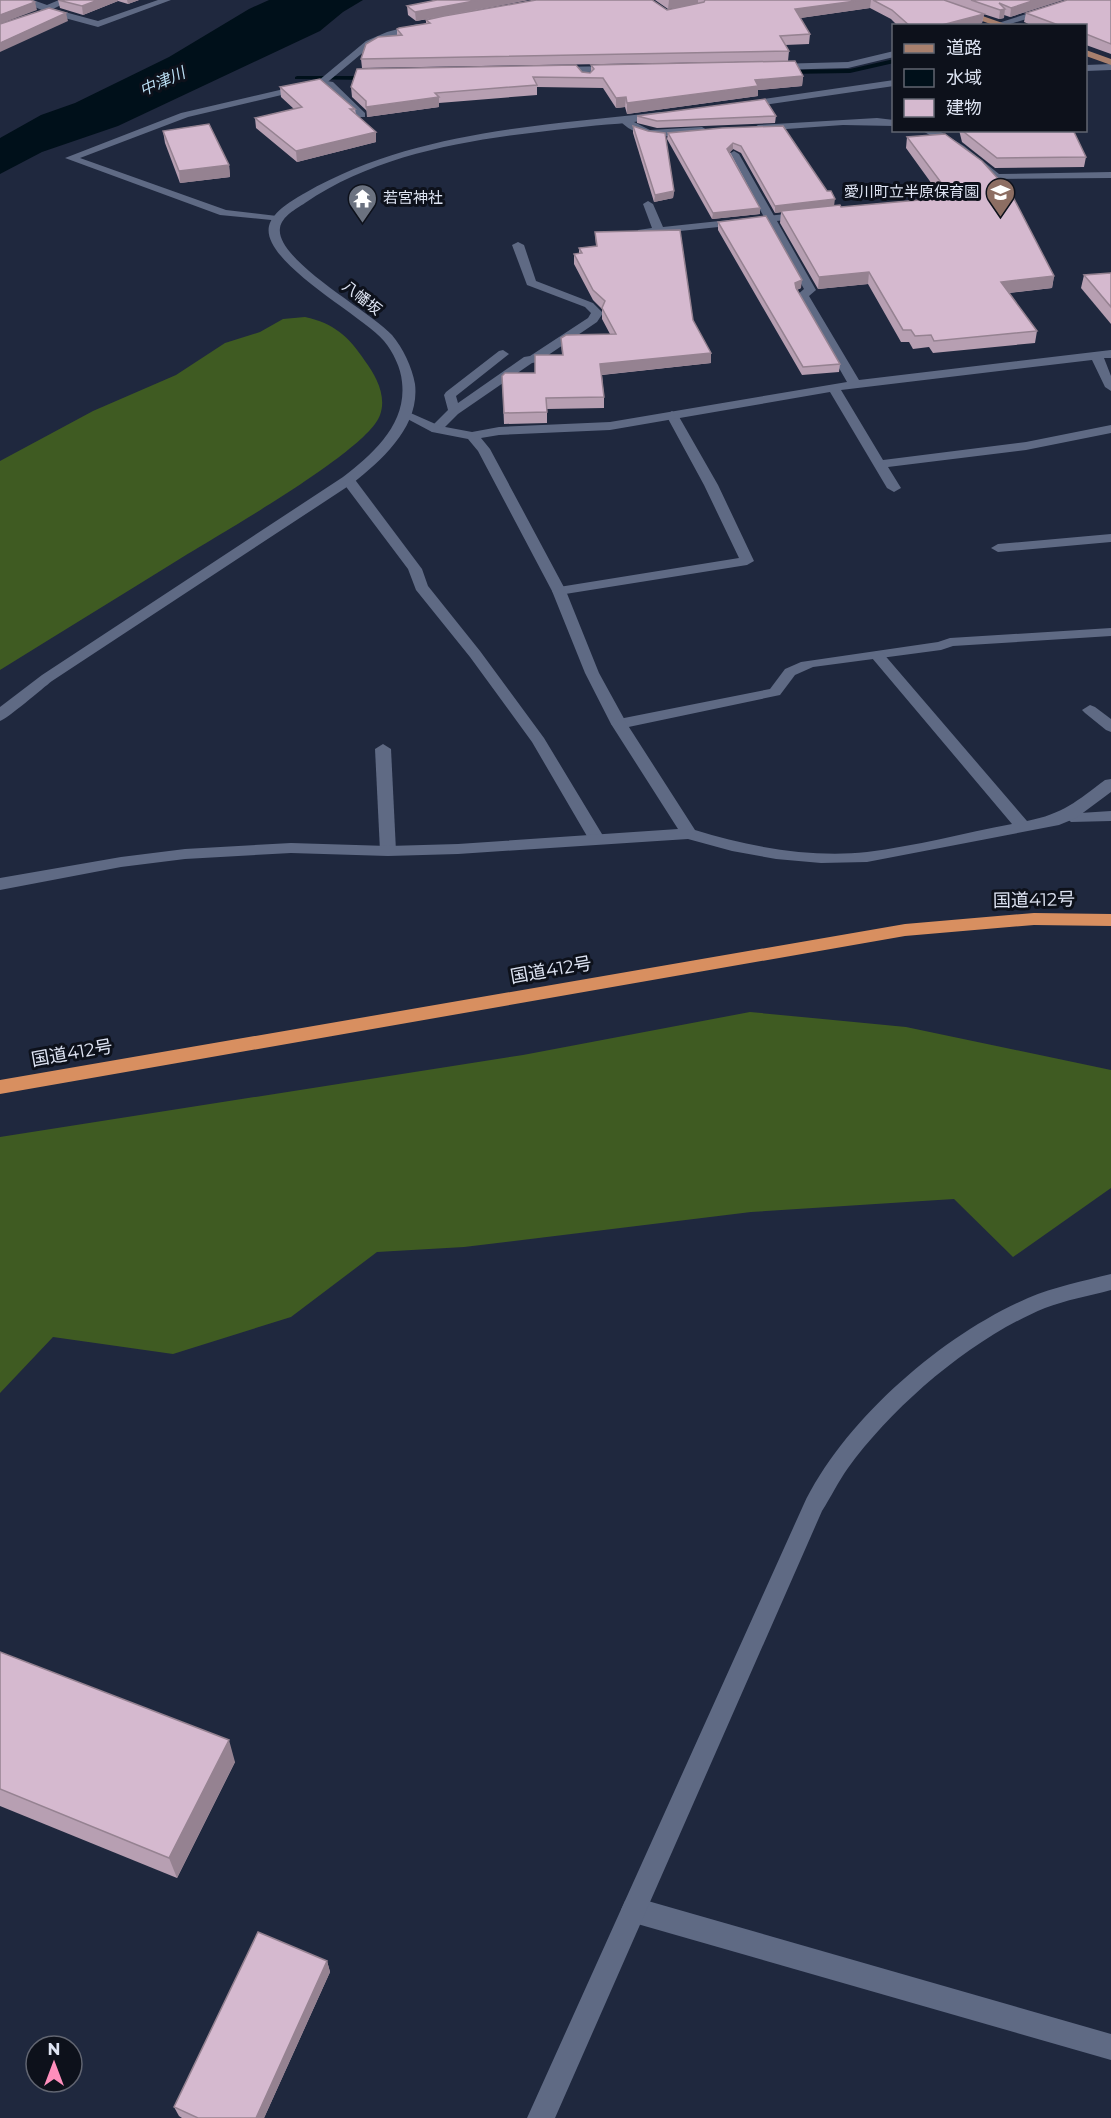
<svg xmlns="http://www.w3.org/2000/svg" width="1111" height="2118" font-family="Montserrat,'Noto Sans JP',sans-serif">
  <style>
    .forest { fill: #3f5b22 }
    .water { fill: #00101a }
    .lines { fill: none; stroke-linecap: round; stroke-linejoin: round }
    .stream { fill: #00101a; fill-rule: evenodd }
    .lane { fill: #5f6a84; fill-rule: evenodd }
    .street { fill: #5f6a84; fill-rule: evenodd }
    .secondary { fill: #5f6a84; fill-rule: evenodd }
    .primary { fill: #a8806e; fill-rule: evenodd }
    .highway { fill: #d88f60; fill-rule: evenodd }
    .wall { fill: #b79fb2 }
    .shaded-wall { fill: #958291 }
    .building { fill: #d5b9cf; stroke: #958291; stroke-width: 1.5 }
    .labels { text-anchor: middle; stroke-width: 6; stroke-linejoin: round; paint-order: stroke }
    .far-poi-label { font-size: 15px; fill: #dee4f3; stroke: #0d111b; text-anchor: end }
    .far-street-label { font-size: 15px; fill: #dee4f3; stroke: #0d111b }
    .far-water-label { font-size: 16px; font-style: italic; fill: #bbdff4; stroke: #0d111b }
    .street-label { font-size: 18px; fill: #dee4f3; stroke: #0d111b }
  </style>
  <rect width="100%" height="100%" fill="#1f283e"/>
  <g class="forest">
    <path d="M305,317C334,323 349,337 365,361C376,376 387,396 380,415C368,451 216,536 178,560C119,597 59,633 0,670V461L93,411L176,375L225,343L260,332L283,319Z"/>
    <path d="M750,1012L906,1027L1111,1070V1188L1013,1257L954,1199L751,1212L464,1247L377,1252L291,1317L173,1354L53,1337L0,1393V1137L523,1055Z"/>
  </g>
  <path class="water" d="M269,0H363L343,12L320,31L118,126L42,152L0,174V138L41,115L75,103L169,57L249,9Z"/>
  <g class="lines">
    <g class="stream">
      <path d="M1043,16L1045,19L1026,26H1015Z"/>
      <path d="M894,59V63L850,73L787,74L784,72L787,70L850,69Z"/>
      <path d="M297,76H370L373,78L370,80L295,79V77Z"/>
    </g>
    <g class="lane">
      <path d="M20,0H33L47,5L59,0H71L53,9L55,11L50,14Z"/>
      <path d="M321,80L333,82L365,113V117H357L327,87L318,85V81Z"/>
      <path d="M624,117L650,130L702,127L707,130C702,134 695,134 688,134C664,137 637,140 619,120Z"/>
      <path d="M648,201L653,204L663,227L805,212L810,215L805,218L642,235L638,234V230L652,228L643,204Z"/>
      <path d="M518,242L524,245L536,281L593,303L603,313L597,322L538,362L532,363L458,414L440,432H432L430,429L432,426L448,410L444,395L446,392L499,351L503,350L509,354L456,396L458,403L524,357L530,356L588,318L591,313L585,307L527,285L512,245Z"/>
      <path d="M672,411L678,415L718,485L754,561L747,565L559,595L554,594L552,591L559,587L739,558L704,485L666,415Z"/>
      <path d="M348,476L353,477L422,569L428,586L480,651L544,738L605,839L603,843H591L532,742L470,657L416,590L408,569L341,480Z"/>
      <path d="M1111,628V636L953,646L941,650L813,667L795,675L780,695L619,729L611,724L619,719L770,689L785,669L801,662L938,642L950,638Z"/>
      <path d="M1090,705L1095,707L1111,719V732L1106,730L1085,713L1082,710Z"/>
      <path d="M383,744L391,749L396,851L394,855H382L380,851L375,749Z"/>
      <path d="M1070,809L1080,813L1111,811V821L1071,822L1062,814Z"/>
    </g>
    <g class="street">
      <path d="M158,0H171L98,27L50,14L0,32V26L50,8L98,21Z"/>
      <path d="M1070,0H1087L1004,26H989Z"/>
      <path d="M417,24L425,26L372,45L324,85L188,117L80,158L226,210L277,216L281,217V221L220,215L65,158L181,113L318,81L366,41L387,32Z"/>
      <path d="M894,51V57L848,68L775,70L770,67L775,64L848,62Z"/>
      <path d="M616,66L621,69L619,71L556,73L551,70L556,67Z"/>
      <path d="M877,118L894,120V126L843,125L758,131L753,128L758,125Z"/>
      <path d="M921,130L941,132L964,146L999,174L1111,172V178L993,179L956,150Z"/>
      <path d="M734,151L739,154L816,290L809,296L859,380L1111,350V358H1104L1111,376V391L1105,387L1092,360L841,390L883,460L1026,442L1111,425V433L1026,450L888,467L901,488L894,492L887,488L830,392L610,430L499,435L481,438L490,449L566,591L599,673L627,724L695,830C749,847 811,858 867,852C916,846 964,833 1012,824L872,658L870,655L877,651L882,652L1027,821C1063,814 1077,801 1105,780L1111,779V792L1076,818L1059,825L867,862L821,863L776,859L732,851L688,839L458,854L388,856L291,853L185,859L121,867L0,890V878L121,857L185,849L291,843L388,846L458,844L678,829L611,724L585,673L552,591L478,451L468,439L432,432L400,415L406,411L440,426L472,432L499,427L610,422L847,382L797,295L804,289L729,154Z"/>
      <path d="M1111,534V542L998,552L991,548L998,544Z"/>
      <path d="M634,1897L1111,2034V2060L634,1923L625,1919L621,1910L625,1901Z"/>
    </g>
    <g class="secondary">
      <path d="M1111,64V70L1086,71V65Z"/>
      <path d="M894,80V86L744,108L739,105L744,102Z"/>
      <path d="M660,112L665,115L664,117C634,124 603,124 573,128C482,138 383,150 305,203C296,209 282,216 280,228C275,260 370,311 392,335C403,348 412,367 415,384C420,426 383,459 353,483L52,681C43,688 7,719 0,721V707L42,675L343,477C373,454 407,424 402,382C401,368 393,352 384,341C362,315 261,262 269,226C273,211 293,200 305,193C413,131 540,126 660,112Z"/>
      <path d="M1111,1274V1290C1089,1296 1066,1300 1045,1308C972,1338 894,1405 848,1468C838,1482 831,1497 822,1511L555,2118H527L803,1506C843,1421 942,1335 1028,1298C1054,1287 1083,1281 1111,1274Z"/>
    </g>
    <g class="primary">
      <path d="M924,0H937L1011,26H996Z"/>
      <path d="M1086,50L1111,59V65L1086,56Z"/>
    </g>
    <path class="highway" d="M1034,913L1111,914V926L1034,925L905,936L0,1094V1080L905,924Z"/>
  </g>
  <g class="wall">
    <path d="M58,0H139L128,4L118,1L83,15L60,8Z"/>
    <path d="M437,0H528L456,14L667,10L687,6L668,9L655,0H1063L1010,17L1004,15V18L999,19L968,9L984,14L982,23L974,26H898L891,19L870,8L800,18L810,34L809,44L785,45L789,51L788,61L362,68L361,59L397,35V29L426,24V20L440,17L416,21L408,15L407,6Z"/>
    <path d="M1111,0V54L1086,45V26H1033L1024,22L1026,13Z"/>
    <path d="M591,65L803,76L802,86L758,90V96L627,114L625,107L616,108L603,88L537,87V95L439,103V107L367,117V111L352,97L351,87L582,72L590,73L591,72Z"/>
    <path d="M280,87L355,109L356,114L376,142L297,162L256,128L255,118L294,109L281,97Z"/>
    <path d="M637,116H776L775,123L657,128L637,123Z"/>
    <path d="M633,126L674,191L673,198L654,202L633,133Z"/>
    <path d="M722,128L834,205L841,207L942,198L906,148L907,137L1054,276L1052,288L1009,293L1037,331L1035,343L933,353L929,347L913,349L909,342H901L868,284L818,289L780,223L781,212L775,213L741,153L733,149L730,152L760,208V214L712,219L667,139L668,133Z"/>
    <path d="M959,130H1073L1086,157L1084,167L995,168L962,142Z"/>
    <path d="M163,131L229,165L230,177L180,183L165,143Z"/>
    <path d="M718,222L801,288L797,290L840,364L839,372L802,375L718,230Z"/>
    <path d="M595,232L693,320L711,363L602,375L604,397V408L547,409V423L504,424L502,376L535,373L562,355L561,338L610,334L602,319V309L593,300L574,264V254H579V248L596,246Z"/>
    <path d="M1111,273V324L1081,288L1084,275Z"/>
    <path d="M0,1652L235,1762L177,1878L0,1806Z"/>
    <path d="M327,1961L330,1972L264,2118H182L179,2116L174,2107Z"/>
  </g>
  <g class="shaded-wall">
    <path d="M98,0H118V1L83,15L82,6Z"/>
    <path d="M127,0H139L128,4Z"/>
    <path d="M479,0H528L416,21L415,12Z"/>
    <path d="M669,0H698V4L668,9Z"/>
    <path d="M863,0H871L870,8L794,19L795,9Z"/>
    <path d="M1035,0H1063L1010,17L1011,8Z"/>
    <path d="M35,2L37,10L0,24V15Z"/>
    <path d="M1005,9L1004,18L999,19L1000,10Z"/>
    <path d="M66,13L68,21L0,52V43Z"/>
    <path d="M984,14L982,23L974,26H938Z"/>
    <path d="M803,76L802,86L758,90V96L627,114V103L755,80Z"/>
    <path d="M439,97V107L367,117L366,107Z"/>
    <path d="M626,97L625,107L616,108V98Z"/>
    <path d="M376,132V142L297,162L296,151Z"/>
    <path d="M733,143V149L727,155V149Z"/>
    <path d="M229,165L230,177L180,183L179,171Z"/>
    <path d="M674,191L673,198L654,202L655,195Z"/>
    <path d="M835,199L834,206L775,213V206Z"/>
    <path d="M760,208V214L712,219L713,213Z"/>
    <path d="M869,272L868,284L818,289L819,277Z"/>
    <path d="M1054,276L1052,288L999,294L1001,282Z"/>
    <path d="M802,280L801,288L794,291L795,283Z"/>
    <path d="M711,353V363L600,375V364Z"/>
    <path d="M229,1740L235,1762L177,1878L169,1858Z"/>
    <path d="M327,1961L330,1972L264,2118H256Z"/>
  </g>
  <g class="building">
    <path d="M0,0H31L35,2L0,15Z"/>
    <path d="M58,0H98L82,6Z"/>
    <path d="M437,0H479L415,12L407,6Z"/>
    <path d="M536,0H652L667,10L704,2L705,0H863L795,9L810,34L780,36L789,51L361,59L366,44L378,37L402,35L397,29L399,28L430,23L426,20L444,16Z"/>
    <path d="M873,0H944L984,14L938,26H910L892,10Z"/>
    <path d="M971,0H1035L1011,8L999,3L1005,9L1000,10Z"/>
    <path d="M1067,0H1111V44L1086,34V26H1061L1026,13Z"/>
    <path d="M49,8L66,13L0,43V24Z"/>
    <path d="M795,61L803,76L755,80L758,86L627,103L626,97L616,98L603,78L533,77L537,85L435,93L439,97L366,107V101L351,87L357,69L576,65L582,72L590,73L594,69L591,65Z"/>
    <path d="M320,79L355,109H350L376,132L296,151L255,118L302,107L280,87Z"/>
    <path d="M765,99L776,116L657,121L637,116Z"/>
    <path d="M209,124L229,165L179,171L163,131Z"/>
    <path d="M633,126L648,131L665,133L674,191L655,195Z"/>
    <path d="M783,126L827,191H831L835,199L775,206L741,146L733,143L727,149L760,208L713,213L668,133L722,128Z"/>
    <path d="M963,130H1073L1086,157L997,158L964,132Z"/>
    <path d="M945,134L982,161L1011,193L1054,276L1001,282L1037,331L934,341L931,335L915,336L911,330H903L869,272L819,277L781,211L840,205L841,207L952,197L907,137Z"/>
    <path d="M766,216L802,280L795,283L796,288L840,364L803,367L718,222Z"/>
    <path d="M680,230L693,320L711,353L600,364L604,397L546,398L547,412L504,413L502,376L505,373H535V355H563L561,338L566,335L616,334L602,308L605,301L593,290L574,254L582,253L579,248L597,246L595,232Z"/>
    <path d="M1111,273V307L1084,275Z"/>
    <path d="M0,1652L229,1740L169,1858L0,1789Z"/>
    <path d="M258,1932L327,1961L256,2118H198L174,2107Z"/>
  </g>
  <defs>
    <symbol id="school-pin" viewBox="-11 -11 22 30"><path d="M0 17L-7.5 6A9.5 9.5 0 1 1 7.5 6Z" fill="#8d6e63" stroke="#0d111b"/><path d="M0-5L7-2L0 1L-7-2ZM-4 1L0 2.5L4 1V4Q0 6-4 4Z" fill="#fff"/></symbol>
    <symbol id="temple-pin" viewBox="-11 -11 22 30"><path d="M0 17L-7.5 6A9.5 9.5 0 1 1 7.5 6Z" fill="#6b7280" stroke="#0d111b"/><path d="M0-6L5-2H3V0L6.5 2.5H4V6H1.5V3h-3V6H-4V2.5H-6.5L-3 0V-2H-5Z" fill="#fff"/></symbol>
  </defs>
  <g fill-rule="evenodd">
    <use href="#school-pin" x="984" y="176" width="33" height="45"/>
    <use href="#temple-pin" x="346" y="182" width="33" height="45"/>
  </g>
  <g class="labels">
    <g class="far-poi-label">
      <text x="979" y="197">愛川町立半原保育園</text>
      <text x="383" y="203" text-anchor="start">若宮神社</text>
    </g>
    <g class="far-street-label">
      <text transform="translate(362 298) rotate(38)" y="5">八幡坂</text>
    </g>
    <g class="far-water-label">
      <text transform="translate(162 81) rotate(-24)" y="6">中津川</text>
    </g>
    <g class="street-label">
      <text transform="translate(1034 900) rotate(-1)" y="6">国道412号</text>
      <text transform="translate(551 970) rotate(-10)" y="6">国道412号</text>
      <text transform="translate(72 1053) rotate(-10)" y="6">国道412号</text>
    </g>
  </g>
  <rect x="892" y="24" width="195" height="108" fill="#0d111b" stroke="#616571" stroke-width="1.5"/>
  <rect x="904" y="44" width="30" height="9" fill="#a8806e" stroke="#616571" stroke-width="1.5"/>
  <text x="946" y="54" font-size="18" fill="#dee4f3">道路</text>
  <rect x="904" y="69" width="30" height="18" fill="#00101a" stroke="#616571" stroke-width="1.5"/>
  <text x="946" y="84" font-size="18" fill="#dee4f3">水域</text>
  <rect x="904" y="99" width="30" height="18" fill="#d5b9cf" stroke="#616571" stroke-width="1.5"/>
  <text x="946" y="114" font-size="18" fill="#dee4f3">建物</text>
  <g transform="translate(54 2064)"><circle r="28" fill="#0d111b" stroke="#616571" stroke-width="1.5"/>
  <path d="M0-4.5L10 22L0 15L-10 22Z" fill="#fe8ebc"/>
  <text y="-9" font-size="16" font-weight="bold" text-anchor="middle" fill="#dee4f3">N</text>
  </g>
</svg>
